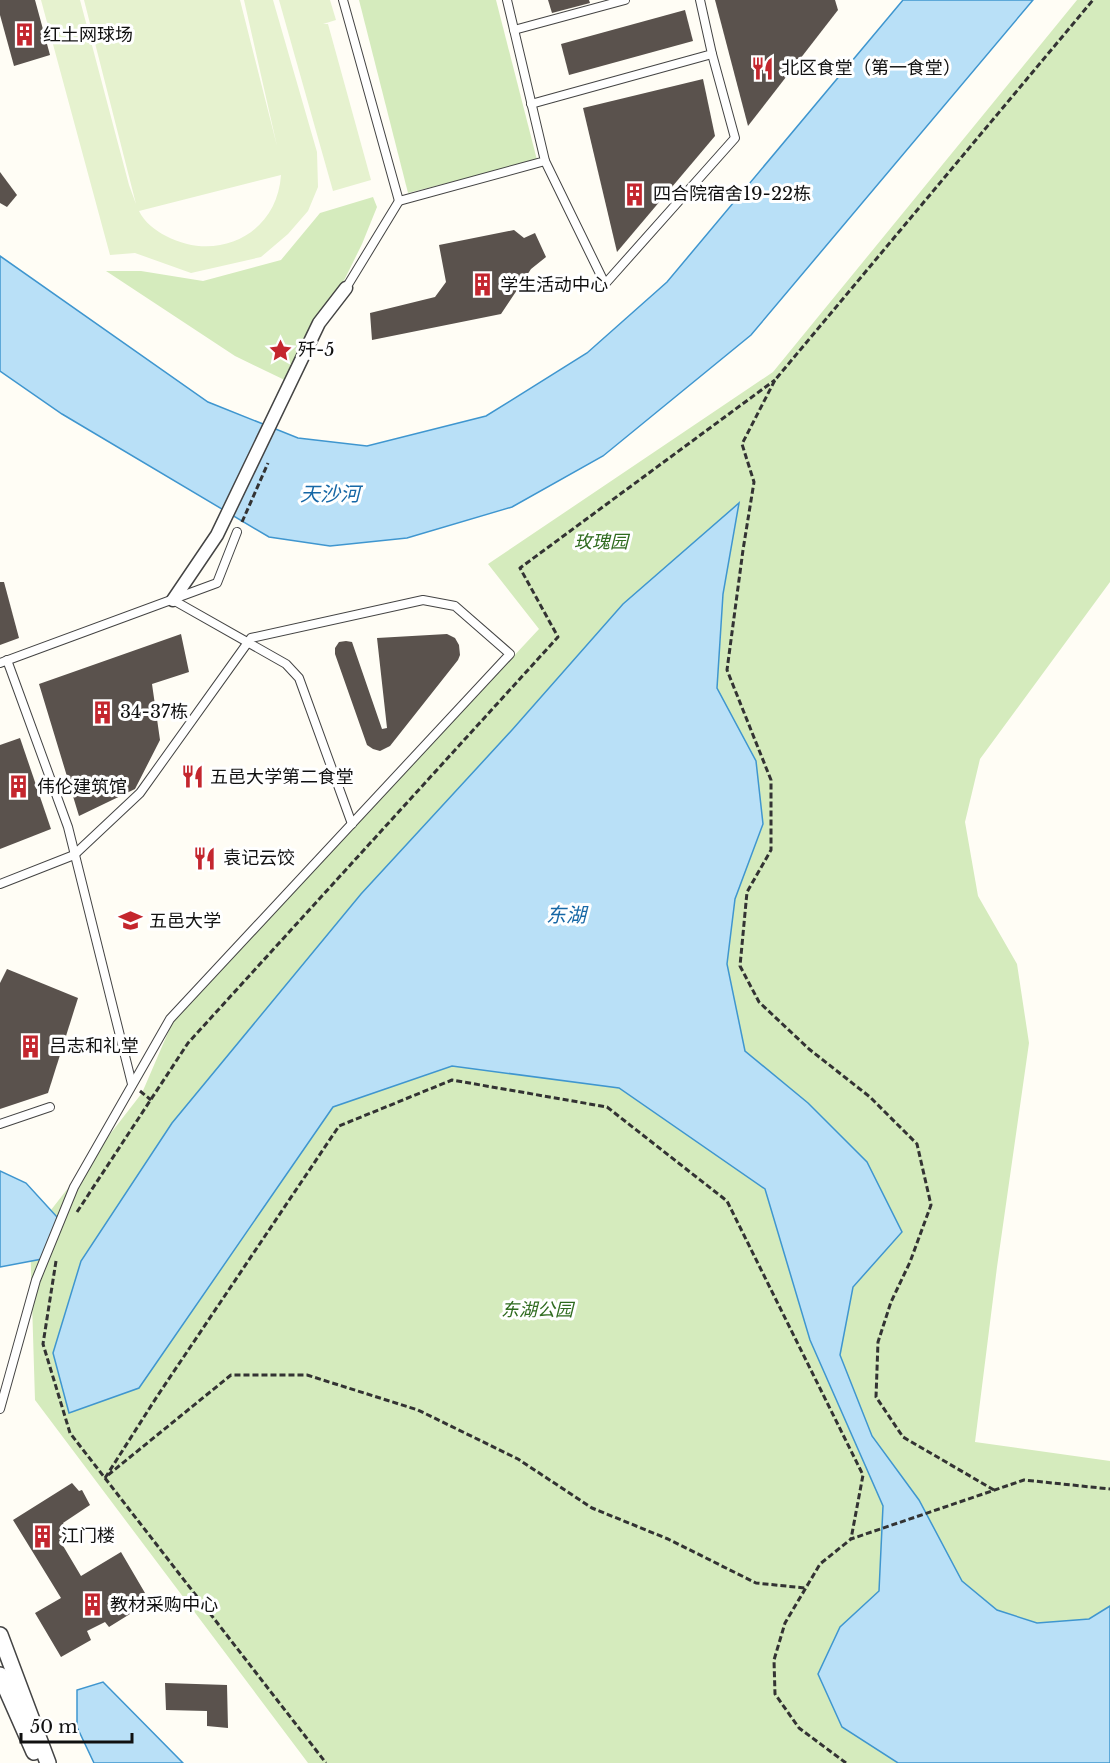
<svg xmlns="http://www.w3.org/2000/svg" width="1110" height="1763" font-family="'Libre Baskerville','Noto Sans SC',serif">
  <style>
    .green { fill: #d5ebbd }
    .pitch { fill: #e6f2cf; fill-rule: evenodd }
    .water { fill: #b9e0f7; stroke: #3f96cf; stroke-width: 1.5 }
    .building { fill: #5a524d }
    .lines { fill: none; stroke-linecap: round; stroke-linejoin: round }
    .service-casing { stroke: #444; stroke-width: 10 }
    .pedestrian-casing { stroke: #444; stroke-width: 15 }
    .minor-casing { stroke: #444; stroke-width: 18 }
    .path { stroke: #333; stroke-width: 3; stroke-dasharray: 6 3; stroke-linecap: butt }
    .service { stroke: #fff; stroke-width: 8 }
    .pedestrian { stroke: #fff; stroke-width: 12 }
    .minor { stroke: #fff; stroke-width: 15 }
    .labels { text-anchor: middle; stroke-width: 6; stroke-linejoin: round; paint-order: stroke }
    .poi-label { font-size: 18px; fill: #111; stroke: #fff; text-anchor: start }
    .park-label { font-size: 18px; font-style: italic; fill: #2f6b1f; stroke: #fff }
    .water-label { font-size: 20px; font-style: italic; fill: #1768a6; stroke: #fff }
  </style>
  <rect width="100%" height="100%" fill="#fffdf5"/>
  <g class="green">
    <path d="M359,0H496L537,160L408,193Z"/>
    <path d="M1077,0H1110V582L980,759L965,822L978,896L1017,964L1029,1043L997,1267L975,1442L1110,1461V1763H308L35,1400L30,1237L142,1093L173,1021L539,629L488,564L773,372Z"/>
    <path d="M373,197L377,207L362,244L293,384L235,356L106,271H141L203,281L281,260L320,213Z"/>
  </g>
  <g class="pitch">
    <path d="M41,0H80L129,185L136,204L84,0H240L277,146L244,0H273L317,152L318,187L308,211L288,234L261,257L191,273L135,253L110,255ZM281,175C277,235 217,263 166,236C156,231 144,222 139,211Z"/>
    <path d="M279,0H330L336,20L323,24H328L371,180L333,191Z"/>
  </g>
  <g class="water">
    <path d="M903,0H1033L751,335L603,456L512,507L407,538L330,546L269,537L62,414L0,371V256L208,402L298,438L367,446L486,416L587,353L667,282Z"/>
    <path d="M739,503L723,594L717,688L756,761L763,824L735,899L727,964L745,1051L808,1103L867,1162L902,1232L853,1287L840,1355L872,1436L919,1500L962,1581L997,1610L1037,1623L1089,1619L1110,1606V1763H898L842,1727L818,1674L840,1627L879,1591L883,1506L810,1340L765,1189L619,1088L452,1066L333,1107L139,1388L69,1413L53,1353L81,1261L172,1123L361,894L512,730L623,604Z"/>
    <path d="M0,1171L26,1183L57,1217L56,1226L42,1259L0,1267Z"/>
    <path d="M103,1682L183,1763H94L77,1727V1690Z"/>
  </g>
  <g class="building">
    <path d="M0,0H35L50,55L14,66L0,15Z"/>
    <path d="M548,0H589L590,3L552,13Z"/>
    <path d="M715,0H835L838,10L748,126Z"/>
    <path d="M685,10L693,41L569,75L561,44Z"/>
    <path d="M703,79L715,136L617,252L583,108Z"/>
    <path d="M0,172L17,195L7,207L0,203Z"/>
    <path d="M514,230L524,238L535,233L546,257L531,269L501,314L372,340L370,313L435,297L446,282L439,245Z"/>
    <path d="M0,582H4L19,638L0,645Z"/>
    <path d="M181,634L189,672L152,684L160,740L135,789L79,816L39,684Z"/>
    <path d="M447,634L455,638L459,645L460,655L458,660L390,746L380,751L373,749L367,745L335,654V648L339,642L346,641L352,642L382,729L387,728L377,638Z"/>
    <path d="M20,738L51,829L0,849V745Z"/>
    <path d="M7,969L78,998L48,1093L0,1109V983Z"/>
    <path d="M72,1483L79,1491L82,1490L90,1505L63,1523L68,1533L59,1539L81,1576L121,1552L145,1593L133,1600L138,1609L109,1627L105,1622L87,1631L91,1640L61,1657L35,1613L61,1598L13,1520Z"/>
    <path d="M165,1683L227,1685L228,1728L207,1726V1711L166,1710Z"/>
  </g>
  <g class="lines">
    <defs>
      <g id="service">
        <path d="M343,0L399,201L545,161L507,0"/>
        <path d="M514,30L625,0"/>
        <path d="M531,104L712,54L700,0"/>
        <path d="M545,161L605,284L735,138L712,54"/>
        <path d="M346,288L399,201"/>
        <path d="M173,600L286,664L299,678L352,824"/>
        <path d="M7,660L68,827L132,1084"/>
        <path d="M0,663L217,583L237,532"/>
        <path d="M0,884L74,855L140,793L251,638L423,600L455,606L510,654L170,1019L74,1187L36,1280L0,1409"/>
        <path d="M0,1124L50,1107"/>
      </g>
      <path id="pedestrian" d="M173,600L217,535L319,323L346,288"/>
      <g id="minor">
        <path d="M0,1635L48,1763"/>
        <path d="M0,1675L34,1752"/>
      </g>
    </defs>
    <use href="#service" class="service-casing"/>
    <use href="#pedestrian" class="pedestrian-casing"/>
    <use href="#minor" class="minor-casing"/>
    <g class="path">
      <path d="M242,522L268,463"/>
      <path d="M140,1091L151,1100"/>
      <path d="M77,1212L188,1043L558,637L520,568L775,380"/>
      <path d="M56,1261L43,1344L70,1433L326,1763"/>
      <path d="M108,1475L231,1375H307L418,1410L518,1459L592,1508L668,1539L756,1583L805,1588"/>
      <path d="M105,1478L158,1395L339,1126L452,1080L607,1107L727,1201L863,1475L851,1539"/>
      <path d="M994,1490L903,1437L876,1397L878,1342L891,1302L910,1262L931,1205L917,1144L870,1097L809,1049L759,1002L740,966L747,892L771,850V780L727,670L743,550L754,482L742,444L775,380L1093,0"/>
      <path d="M846,1763L799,1728L775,1694L774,1660L785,1623L820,1564L851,1539L1024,1480L1110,1489"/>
    </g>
    <use href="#service" class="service"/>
    <use href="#pedestrian" class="pedestrian"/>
    <use href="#minor" class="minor"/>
  </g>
  <defs>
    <symbol id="building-bare" viewBox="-9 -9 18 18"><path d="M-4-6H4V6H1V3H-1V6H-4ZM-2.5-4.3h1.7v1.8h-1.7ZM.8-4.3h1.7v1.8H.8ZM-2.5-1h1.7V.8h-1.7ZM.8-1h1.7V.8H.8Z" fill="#c4262e" stroke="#fff" stroke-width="2.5" paint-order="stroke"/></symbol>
    <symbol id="restaurant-bare" viewBox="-9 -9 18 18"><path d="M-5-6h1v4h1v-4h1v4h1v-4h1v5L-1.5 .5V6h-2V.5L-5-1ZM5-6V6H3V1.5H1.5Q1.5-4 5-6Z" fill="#c4262e" stroke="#fff" stroke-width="2.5" paint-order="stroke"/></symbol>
    <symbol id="sight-bare" viewBox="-9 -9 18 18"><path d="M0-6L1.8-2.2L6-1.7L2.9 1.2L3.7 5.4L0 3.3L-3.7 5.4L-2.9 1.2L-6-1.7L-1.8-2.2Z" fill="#c4262e" stroke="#fff" stroke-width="2.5" paint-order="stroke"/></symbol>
    <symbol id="university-bare" viewBox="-9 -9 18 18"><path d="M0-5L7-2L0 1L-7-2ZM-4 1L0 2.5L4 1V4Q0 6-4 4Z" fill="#c4262e" stroke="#fff" stroke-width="2.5" paint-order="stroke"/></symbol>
  </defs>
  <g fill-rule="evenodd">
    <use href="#building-bare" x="8" y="18" width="33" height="33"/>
    <use href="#restaurant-bare" x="746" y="52" width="33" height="33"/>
    <use href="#building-bare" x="618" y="178" width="33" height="33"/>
    <use href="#building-bare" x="466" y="268" width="33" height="33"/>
    <use href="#sight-bare" x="264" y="334" width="33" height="33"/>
    <use href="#building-bare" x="86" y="696" width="33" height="33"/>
    <use href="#restaurant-bare" x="176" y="760" width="33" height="33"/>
    <use href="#building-bare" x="2" y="770" width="33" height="33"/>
    <use href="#restaurant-bare" x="188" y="842" width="33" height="33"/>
    <use href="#university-bare" x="114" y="904" width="33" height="33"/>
    <use href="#building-bare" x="14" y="1030" width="33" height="33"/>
    <use href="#building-bare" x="26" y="1520" width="33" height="33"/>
    <use href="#building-bare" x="76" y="1588" width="33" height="33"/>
  </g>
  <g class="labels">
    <g class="poi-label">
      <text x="43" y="41">红土网球场</text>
      <text x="781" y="74">北区食堂（第一食堂）</text>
      <text x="653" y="200">四合院宿舍19-22栋</text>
      <text x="500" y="291">学生活动中心</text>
      <text x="298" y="356">歼-5</text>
      <text x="120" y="718">34-37栋</text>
      <text x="210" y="783">五邑大学第二食堂</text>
      <text x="37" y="793">伟伦建筑馆</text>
      <text x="223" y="864">袁记云饺</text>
      <text x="149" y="927">五邑大学</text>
      <text x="49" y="1052">吕志和礼堂</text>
      <text x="61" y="1542">江门楼</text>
      <text x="110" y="1611">教材采购中心</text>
    </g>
    <g class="park-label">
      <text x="601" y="548">玫瑰园</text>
      <text x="537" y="1316">东湖公园</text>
    </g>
    <g class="water-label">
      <text x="330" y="501">天沙河</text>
      <text x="566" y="922">东湖</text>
    </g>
  </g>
  <path d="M21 1733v9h111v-9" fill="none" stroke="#111111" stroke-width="3"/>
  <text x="30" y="1733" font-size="18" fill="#111111" stroke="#ffffff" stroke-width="4.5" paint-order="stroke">50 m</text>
</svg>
